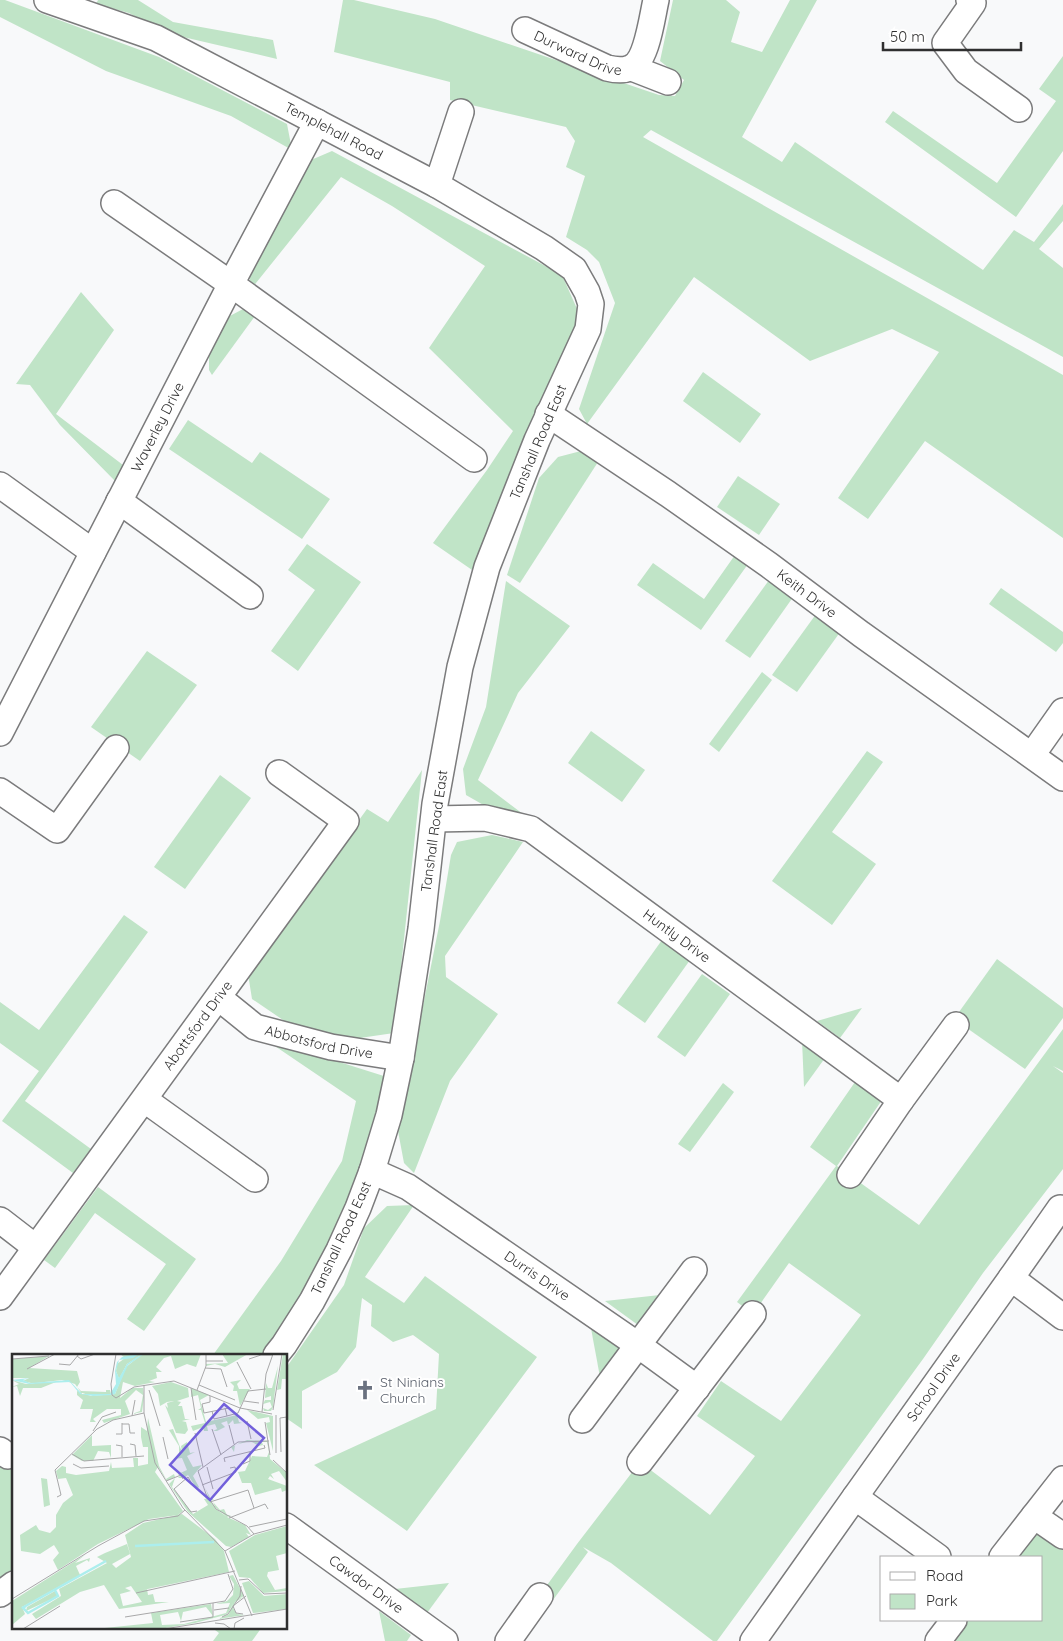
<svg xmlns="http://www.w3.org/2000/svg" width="1063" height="1641" font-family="Quicksand,sans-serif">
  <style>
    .green { fill: #c0e4c7 }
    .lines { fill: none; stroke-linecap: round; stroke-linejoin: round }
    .minor-casing { stroke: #7b7b7c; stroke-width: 28 }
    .minor { stroke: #fff; stroke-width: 25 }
    .labels { text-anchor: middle; stroke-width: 4; stroke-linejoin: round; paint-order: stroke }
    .street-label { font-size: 14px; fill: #2f2f2f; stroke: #fff }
    .worship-label { font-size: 14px; fill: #5b616d; stroke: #fff; text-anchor: start }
    .inset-river { fill: none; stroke: #aceeed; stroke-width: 2.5 }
    .inset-road { fill: none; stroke: #a8a8a9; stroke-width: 1 }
    .view { fill: #7260db; fill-opacity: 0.15; stroke: #7260db; stroke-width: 2.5 }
    .inset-edge { fill: none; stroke: #2f2f2f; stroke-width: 2.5 }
  </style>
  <rect width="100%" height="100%" fill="#f8f9fa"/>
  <g class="green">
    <path d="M0,0H5L159,57L287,124L292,150L231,116L106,71L0,17Z"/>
    <path d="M98,0H138L173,22L273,40L277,59L166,33L129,13L96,4Z"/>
    <path d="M343,0H354L435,19L659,95L675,96L684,80L660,61L673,0H726L740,12L731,42L762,52L790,0H817L742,137L782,162L795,142L983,270L1014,230L1034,242L1063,204V221L1039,249L1063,268V357L651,130L643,137L1063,375V538L925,441L868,519L838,498L939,352L892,329L810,361L694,277L587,424L579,409L615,303L599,262L587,250L566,237L585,176L566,167L575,141L566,127L450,100V82L334,52Z"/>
    <path d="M1063,56V151L1016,217L885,122L893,111L997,183L1056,101L1039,89Z"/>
    <path d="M332,151L562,275L578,311L573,350L475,572L433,543L487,470L513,431L429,348L485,266L392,206L341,177L252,288L249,276L311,160Z"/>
    <path d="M81,292L114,330L56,414L123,465L116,482L60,425L30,385L16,384Z"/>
    <path d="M243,309L255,316L212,375L209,370V356L228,317Z"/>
    <path d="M703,372L761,414L740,443L683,401Z"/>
    <path d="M188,420L252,463L260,452L330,499L302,539L169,449Z"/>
    <path d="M581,451L598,462L520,583L507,575L539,478L558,457Z"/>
    <path d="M738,476L780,504L759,535L717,507Z"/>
    <path d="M307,544L361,582L298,671L271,651L315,590L288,570Z"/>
    <path d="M735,555L748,564L701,630L637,585L653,563L704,599Z"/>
    <path d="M772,576L796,593L750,658L725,641Z"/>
    <path d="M506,581L570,626L518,693L478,780L523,814L519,819L487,807L466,795L463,769L486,707Z"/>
    <path d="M1001,588L1063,632V643L1056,652L989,604Z"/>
    <path d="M819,610L843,628L797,692L772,675Z"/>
    <path d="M147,651L197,685L140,761L91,727Z"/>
    <path d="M762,672L772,680L719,752L709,744Z"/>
    <path d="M591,731L645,770L622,802L568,763Z"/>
    <path d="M867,751L883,762L832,832L876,864L832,925L772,881Z"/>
    <path d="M422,770L394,1033L346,1040L286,1022L252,999L248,974L367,809L388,822Z"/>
    <path d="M220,775L251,798L185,889L154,867Z"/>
    <path d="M492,835L523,842L445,956L446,977L498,1014L450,1081L414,1173L404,1163L398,1131L440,921L451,855L457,842Z"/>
    <path d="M124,915L148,932L25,1101L91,1149L73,1173L2,1121L39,1071L0,1043V1002L39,1030Z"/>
    <path d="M662,940L690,960L645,1023L617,1003Z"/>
    <path d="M997,959L1063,1008V1018L1025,1069L954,1019Z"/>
    <path d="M702,974L730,994L685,1057L657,1037Z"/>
    <path d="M862,1008L840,1038L817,1021Z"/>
    <path d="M1063,1029V1071L1053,1066L1063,1073V1169L983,1273L923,1359L717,1641H713L611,1563L583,1547L588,1552L553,1600L542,1592L577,1544L640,1462L710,1515L755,1456L697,1416L721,1381L781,1421L861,1315L789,1263L753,1314L737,1302L836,1166L810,1147L855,1082L882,1100L837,1166L919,1225Z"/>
    <path d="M263,1038L387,1077L352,1207L307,1294L262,1355H213L281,1261L342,1161L356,1101Z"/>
    <path d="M802,1040L825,1058L804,1087Z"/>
    <path d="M723,1083L734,1092L690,1152L678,1144Z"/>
    <path d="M98,1187L196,1259L144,1331L127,1319L166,1264L95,1213L55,1268L44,1260Z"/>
    <path d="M414,1205L365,1277L404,1303L425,1276L537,1357L407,1531L314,1465L436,1409L439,1354L413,1335L393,1342L371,1326L372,1305L362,1298L356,1347L337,1372L302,1391V1429L286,1418V1368L344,1285L364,1228L387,1206Z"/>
    <path d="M660,1295L638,1325L605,1301Z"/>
    <path d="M590,1323L622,1347L600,1377Z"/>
    <path d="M8,1456L14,1460V1570L0,1580V1467Z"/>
    <path d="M1034,1516L1063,1537V1641H935L952,1620H1042V1557H1002Z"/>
    <path d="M449,1583L427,1613L395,1589Z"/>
    <path d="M379,1611L411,1635L407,1641H385Z"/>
    <path d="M211,1627H262L252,1641H213L219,1633Z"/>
  </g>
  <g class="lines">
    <defs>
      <g id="minor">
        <path id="s1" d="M47,0L156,38L437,185L544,248L574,269L587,292L591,304L588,329L537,440L487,567L460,667L435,804L421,929L401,1058L389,1115L372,1171L358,1208L339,1250L312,1301L284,1345L276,1355"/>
        <path d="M969,0L973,3L945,43L966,71L1019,109"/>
        <path id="s2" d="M525,30L607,68C615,70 623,71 630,68C647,62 652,17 656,0"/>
        <path d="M632,68L668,82"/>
        <path d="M437,185L461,112"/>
        <path d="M114,203L231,284L474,459"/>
        <path id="s3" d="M548,414L668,494L769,565L861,634L1063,778"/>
        <path d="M0,485L93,552"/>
        <path d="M119,501L250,596"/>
        <path id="s4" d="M0,733L231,284L317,122"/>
        <path d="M1032,755L1063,711"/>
        <path d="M0,791L57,830L116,748"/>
        <path id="s5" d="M434,819L485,818L531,829L901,1100"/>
        <path id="s6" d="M219,998L255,1027L331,1047L401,1058"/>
        <path d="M145,1100L255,1179"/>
        <path id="s7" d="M372,1171L408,1187L638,1345L697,1388"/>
        <path d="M850,1175L901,1100L956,1025"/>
        <path d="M0,1220L35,1247"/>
        <path d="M1011,1278L1060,1208"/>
        <path id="s8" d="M0,1297L346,821L279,773"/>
        <path d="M582,1420L694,1270"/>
        <path d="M0,1450L8,1456"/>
        <path d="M640,1462L753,1314"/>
        <path id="s9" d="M855,1497L1011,1278L1063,1317"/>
        <path d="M1034,1516L1063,1536"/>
        <path id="s10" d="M286,1526L445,1641"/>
        <path d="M1002,1557L1063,1479"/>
        <path d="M0,1594L14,1584"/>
        <path d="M508,1641L540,1596"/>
        <path d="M753,1641L855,1497L938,1557"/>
        <path d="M938,1641L954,1620"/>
      </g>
    </defs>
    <use href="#minor" class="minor-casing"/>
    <use href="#minor" class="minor"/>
  </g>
  <defs>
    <symbol id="church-bare" viewBox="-9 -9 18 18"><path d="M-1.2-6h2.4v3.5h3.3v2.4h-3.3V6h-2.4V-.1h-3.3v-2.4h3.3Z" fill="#6b7280" stroke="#fff" stroke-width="2.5" paint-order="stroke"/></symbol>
  </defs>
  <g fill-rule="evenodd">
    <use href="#church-bare" x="351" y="1376" width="28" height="28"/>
  </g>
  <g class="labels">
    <g class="street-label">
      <text dy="5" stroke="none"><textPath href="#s2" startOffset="58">Durward Drive</textPath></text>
      <text dy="5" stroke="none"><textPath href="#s1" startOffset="316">Templehall Road</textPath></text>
      <text dy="5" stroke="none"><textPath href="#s4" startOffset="344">Waverley Drive</textPath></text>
      <text transform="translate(538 442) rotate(-67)" y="5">Tanshall Road East</text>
      <text dy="5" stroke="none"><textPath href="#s3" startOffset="315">Keith Drive</textPath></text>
      <text transform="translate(434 831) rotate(-82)" y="5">Tanshall Road East</text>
      <text dy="5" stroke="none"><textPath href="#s5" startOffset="279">Huntly Drive</textPath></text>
      <text dy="5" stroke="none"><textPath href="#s8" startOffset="336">Abottsford Drive</textPath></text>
      <text dy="5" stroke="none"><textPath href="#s6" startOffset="112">Abbotsford Drive</textPath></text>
      <text transform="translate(341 1238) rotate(-65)" y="5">Tanshall Road East</text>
      <text dy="5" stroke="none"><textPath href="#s7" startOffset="196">Durris Drive</textPath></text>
      <text dy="5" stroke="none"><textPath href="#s9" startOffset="135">School Drive</textPath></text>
      <text dy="5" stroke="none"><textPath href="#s10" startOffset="99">Cawdor Drive</textPath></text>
    </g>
    <g class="worship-label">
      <text x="380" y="1387">St Ninians<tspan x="380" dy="16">Church</tspan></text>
    </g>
  </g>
  <g transform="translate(12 1354)">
    <rect width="275" height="275" fill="#f8f9fa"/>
    <path d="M108,0H189L184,13L175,10L163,15L159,2L152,4L144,13L150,18H144L145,24L137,27L143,28L123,32L111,28L108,44L120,34H131L132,43L130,58L120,60L128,57L131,41L124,36L113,47L118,60L92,69L90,66L109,61V55H95L81,65L84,68H78L81,55H68L71,46L65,41V37L79,42L103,40L114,13L129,1L115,10L107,25L104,17L105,10L113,4ZM210,0L232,1L236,0L213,13L203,10L194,12V10L216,9ZM271,0H275V25H270L269,35L265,36ZM37,2L17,14L65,17L68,28L65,33L69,37L94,38V36H98L99,40H70L63,30L50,26L24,29L44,28L29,34H11L8,42L5,32L0,33L7,30L0,26L14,30H23L11,27L17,24H0V5ZM266,12L261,53L259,57H252L251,54L256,56L260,53L258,48L251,50L253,46H259V42L253,44L254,29L256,34H260ZM229,26L225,30L227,35H238L228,52L225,37H221L222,32L218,28ZM159,28L176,34L177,43L165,47L169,48L166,52H170L173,65H178L170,67L174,68L176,76L173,80L164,79L153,51L156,54L155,49L162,47L155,48L148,52L146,40L140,32ZM179,34L197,41L188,46L194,68L225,61L227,68L230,69L222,70L221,66L216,71L215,67L209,69L213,73L205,77H201L205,75L203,70L195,72L196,77H192L191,73L181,77L179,72L193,69L189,56H186L189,54L186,41L179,43ZM235,56L261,62V97L254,69L258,68L257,63L246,65ZM136,64L147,112L154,125L162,120L163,123L155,127L146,113L143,118L171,157L166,161L137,165L86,190L46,216L41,206L47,199L42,191L28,200L9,197L8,181L24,171L27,176L38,179L44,173V161L51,149L61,141L54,124L46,125L44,117L50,112L54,113V119L64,121L97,117L99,108L100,114L122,113L121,104H126V112L136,110V93H131L129,83V73L135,77ZM161,75L170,98L169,92L175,88L178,99L183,98L175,102L181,113L190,111L181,122L187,133L185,135L176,121L172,124H166L171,119L164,121L175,116L170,104L161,105L167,102V92L157,76ZM80,81V92L99,91V104L97,98L86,97L81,107H70L60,101ZM235,86L256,87L258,105L275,119V128L267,117L259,120L262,125L258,122L256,125L275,132V136L270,138L269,134L243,141L239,129H230L226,118L233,117L240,102L255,103L257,98L255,88H250L251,91L247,92L238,87L223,91L222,98L219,93ZM29,124L35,125L38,151L32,153ZM163,124L160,133L181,160L196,151L192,145L197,144L193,134L199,145H202L199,147L204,155L215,163L203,153L201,148L208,156L212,155L215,161H219L215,163L233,171L239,181L234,179L237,183L219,193L214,192L176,158L157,130ZM170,160L203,185L212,197L217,218L131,236L135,235L136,241L141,240L143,248H157L107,255L92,231L68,238L24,265L20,260L49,242L47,235L95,209L85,203L93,199L115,190L118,200L100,210L104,214L119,203L113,181L131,169ZM119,232L130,248L111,252L108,240L119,237L113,234ZM275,172V199L264,202L267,216L256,218L255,222L263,236L275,234V237L251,239L238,224L227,223L217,197L243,181ZM74,200L63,209L78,204L77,208L75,206L64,212L68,221L10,253L13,260L0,271V247ZM221,221L232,242L226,245L232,243L223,248L221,254L225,260L233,261L206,265L217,260L221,249L217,258L213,261L183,269L148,275H83L141,269L139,259L199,250L201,262L194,253L171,258L169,267L166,258L148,261L150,271L172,270L214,259L218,249L204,250L215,247L221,241L222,230L217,222ZM237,227L252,242L275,240V255L241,259L230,229ZM43,237L46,242L14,257L15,253Z" fill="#c0e4c7" fill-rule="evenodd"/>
    <path d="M127,0L121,4L107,6L104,17L107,24L115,10L125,3L132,0L116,11L103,40L99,41L81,42L68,40L58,28L17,30L0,26L17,24L11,26L18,29L57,26L70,40H98L104,30L103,17L105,8L110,3Z" fill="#aceeed"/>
    <path class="inset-river" d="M123,192L202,188M14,252L11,254L16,259L46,242L43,236M10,254L94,207"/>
    <path class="inset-road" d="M104,0L99,30L100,41L104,44L122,33L162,27L228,54L260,60M65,2L69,5L83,0M0,5L37,2M237,5L249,1H261M194,7H211M225,8L239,35M47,10L58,11L67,0M193,14L209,15L215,33M15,15L43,0M132,31V59L143,109L171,154L213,197L240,262M187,31L223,46M179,34L184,66M137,36L148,72M185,36L194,12V0M275,41V59M198,42V48L190,50L192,59L217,54M232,47L247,49M213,54L215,62L226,59L236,37L254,35M261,56L270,0M200,57L202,65L215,62M250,58L254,20L261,0M264,61V99M120,62L123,46M235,67L239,85M253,68L258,101M110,70H117L118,79H123M217,71L222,90M200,75L209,101M81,77L90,63L104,58M183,79L191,113M104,80H110V69M151,83L156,105M118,90L123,91L124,102M104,91L110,92V103M269,98L268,64L275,63M60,100L72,107L132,102M261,106L275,119M213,108L212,104L253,94L252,91M61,110L69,114L97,112M231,110L238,107V98M195,113L201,135M154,127L169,121L171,125M179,128L176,123L162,135L179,158L185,157M190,131L224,118L223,113L218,114M45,143L49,141L43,116L85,75L101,66L132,59M198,148L236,136L242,154M217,164L253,150L256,155M237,173L275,165M242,180L235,172L204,155L194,140L186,117L226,88L257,87M213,197L242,180L275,171M227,226L236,225L252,240L275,239M124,239L223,217M0,245L86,192L132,167L166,162L173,156M202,256L217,254M231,260L224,259L221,252L234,242M113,263L213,247L221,235L216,220M210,263L216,260L228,242L229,232M168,268L201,263V249M203,269L212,270L219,275M11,275L48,252M104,275H128M152,275L275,255M222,275L223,269L232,264"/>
    <path class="view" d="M212,50L252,84L198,146L158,111Z"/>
    <rect width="275" height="275" class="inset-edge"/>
  </g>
  <rect x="880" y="1556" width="162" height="65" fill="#ffffff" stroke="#acacac"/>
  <rect x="890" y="1572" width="25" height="8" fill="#ffffff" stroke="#acacac"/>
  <text x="926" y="1581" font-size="15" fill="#2f2f2f">Road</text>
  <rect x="890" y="1594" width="25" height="15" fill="#c0e4c7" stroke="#acacac"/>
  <text x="926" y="1606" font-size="15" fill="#2f2f2f">Park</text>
  <path d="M883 42v8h138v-8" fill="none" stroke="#2f2f2f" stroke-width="2.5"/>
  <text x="890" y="42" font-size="15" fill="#2f2f2f" stroke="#ffffff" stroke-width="4" paint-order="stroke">50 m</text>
</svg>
